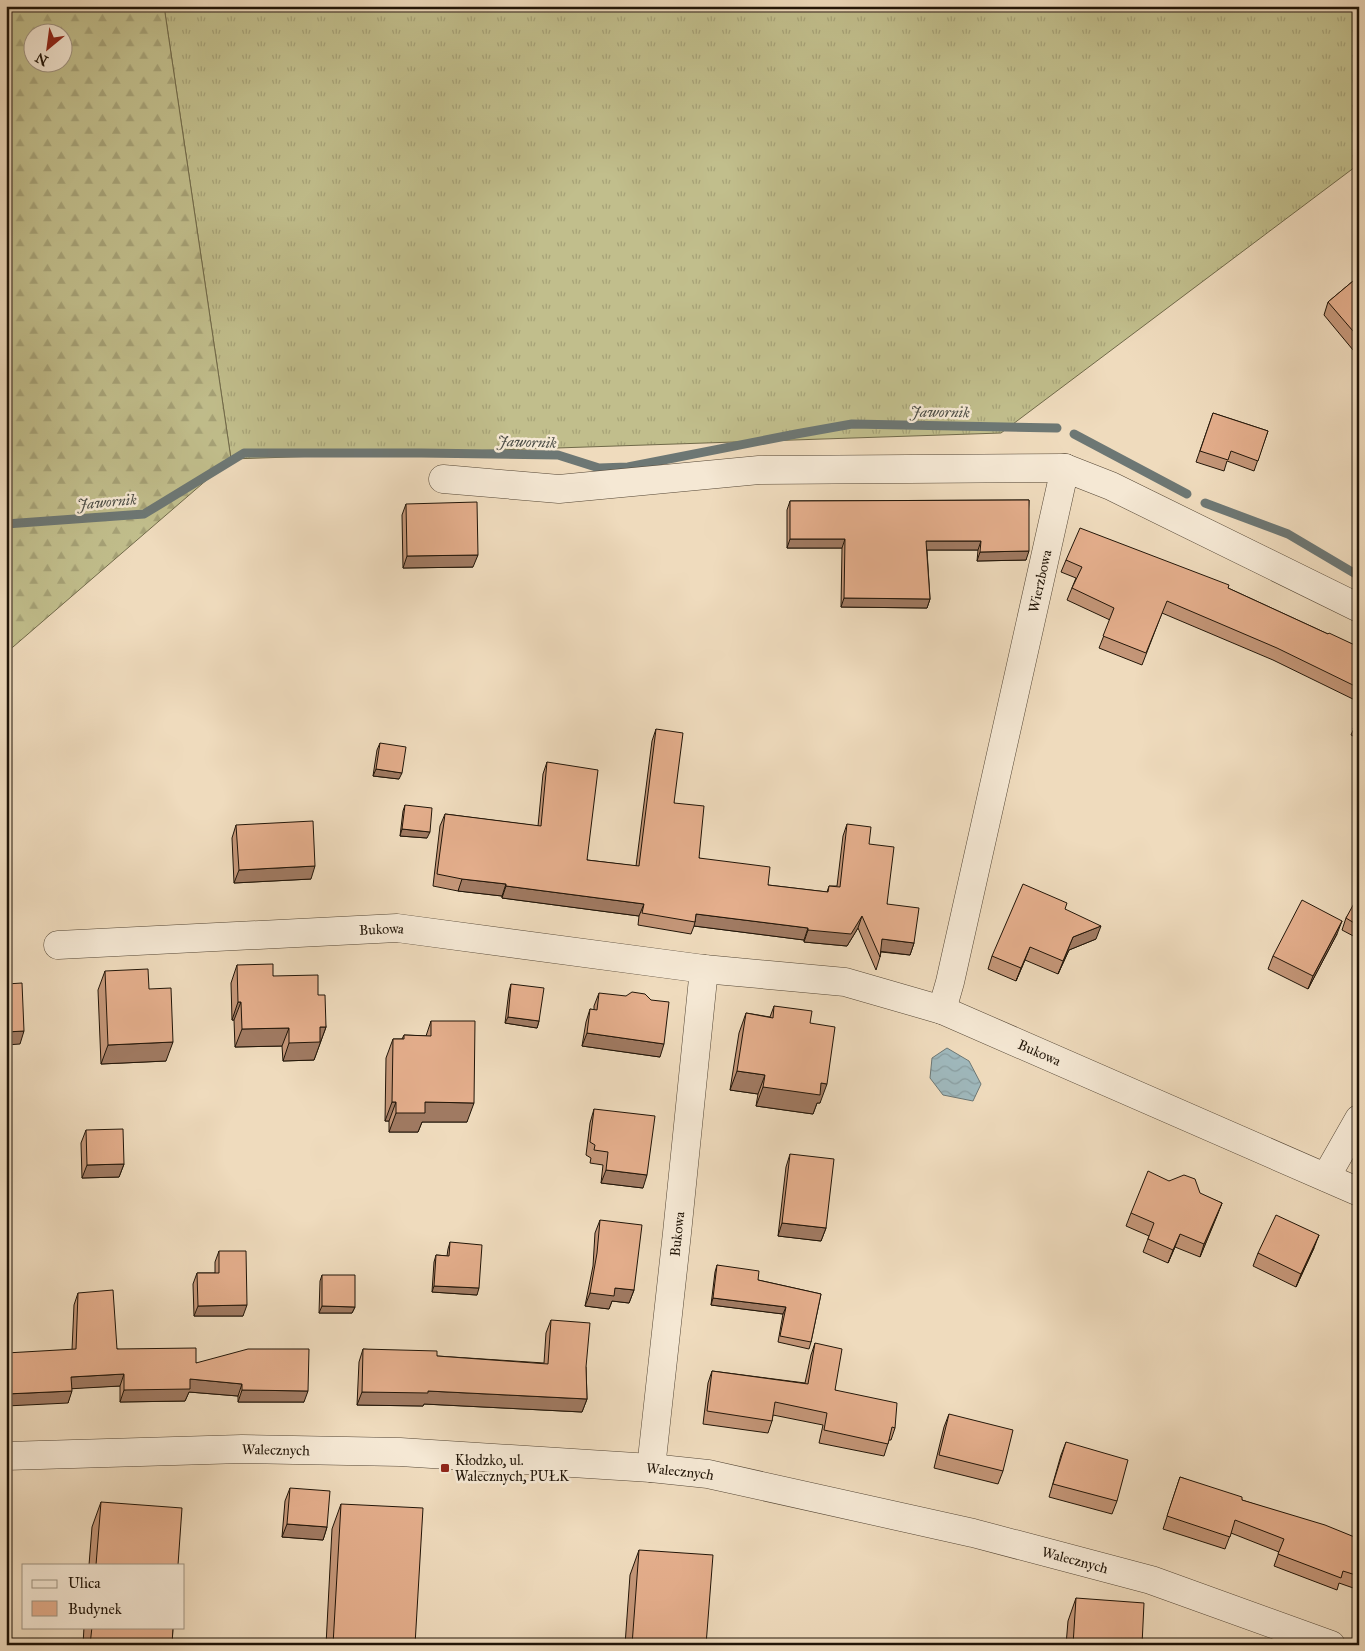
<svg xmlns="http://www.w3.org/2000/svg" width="1365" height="1651" font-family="'IM FELL Great Primer',serif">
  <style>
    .grass { fill: url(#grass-tufts); stroke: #716a4a }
    .forest { fill: url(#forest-firs); stroke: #716a4a; fill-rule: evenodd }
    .water { fill: url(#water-waves); stroke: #6d7774 }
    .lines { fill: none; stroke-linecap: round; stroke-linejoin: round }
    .stream { stroke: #6d7774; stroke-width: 9 }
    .minor-casing { stroke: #544635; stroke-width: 29 }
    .minor { stroke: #f5e8d4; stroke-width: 28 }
    .wall { fill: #c49678; stroke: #211508 }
    .shaded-wall { fill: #a07a62; stroke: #211508 }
    .building { fill: #e4ae8c; stroke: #211508 }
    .poi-dot { fill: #8f2418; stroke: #f5e8d4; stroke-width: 2 }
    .labels { text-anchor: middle; stroke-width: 5; stroke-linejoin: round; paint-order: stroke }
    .street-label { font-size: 14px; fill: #211508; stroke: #f5e8d4 }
    .poi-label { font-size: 14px; fill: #211508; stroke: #f5e8d4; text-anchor: start }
    .water-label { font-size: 15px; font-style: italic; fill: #4d4e47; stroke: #f5e8d4 }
  </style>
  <defs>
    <pattern id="grass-tufts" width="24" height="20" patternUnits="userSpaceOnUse" patternTransform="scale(1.25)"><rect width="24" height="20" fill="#c1be8c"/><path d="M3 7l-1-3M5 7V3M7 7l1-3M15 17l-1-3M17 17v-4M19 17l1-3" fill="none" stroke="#a6a277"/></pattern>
    <pattern id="forest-firs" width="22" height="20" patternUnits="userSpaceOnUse" patternTransform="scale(1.25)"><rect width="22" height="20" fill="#c1be8c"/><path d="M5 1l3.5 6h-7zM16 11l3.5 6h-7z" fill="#a6a277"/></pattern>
    <pattern id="water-waves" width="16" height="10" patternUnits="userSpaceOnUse" patternTransform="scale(1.25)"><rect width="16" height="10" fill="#9fb8bc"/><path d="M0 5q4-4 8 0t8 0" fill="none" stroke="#899da0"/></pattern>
  </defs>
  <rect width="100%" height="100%" fill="#efdbbd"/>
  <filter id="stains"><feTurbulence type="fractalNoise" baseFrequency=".004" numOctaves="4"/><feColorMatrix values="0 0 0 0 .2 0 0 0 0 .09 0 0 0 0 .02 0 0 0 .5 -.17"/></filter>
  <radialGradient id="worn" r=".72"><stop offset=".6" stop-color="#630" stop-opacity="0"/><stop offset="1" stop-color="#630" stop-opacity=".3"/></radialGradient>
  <path class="grass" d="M164,6H1359V164L1001,433L231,459Z"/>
  <path class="forest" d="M6,6H164L231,459L6,653ZM32,32H62V62H32Z"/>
  <path class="water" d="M947,1048L969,1061L981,1084L973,1101L943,1095L930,1078L932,1058Z"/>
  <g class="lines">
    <g class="stream">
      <path d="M1074,434L1187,494"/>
      <path d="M1205,503L1288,534L1359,576"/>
      <path d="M6,524L144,514L244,453H421L558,455L599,468L628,467L796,434L852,424L1057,428"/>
    </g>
    <defs>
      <g id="minor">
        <path d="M443,479L559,489L759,470L1065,468"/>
        <path id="s1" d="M58,945L397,928L704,969L677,1233L651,1468"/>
        <path id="s2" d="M704,969L845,982L942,1010L1359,1192"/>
        <path id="s3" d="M942,1010L950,982L1065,468L1111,486L1359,608"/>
        <path d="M1326,1177L1359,1119"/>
        <path id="s4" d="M6,1456L242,1449L400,1452L651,1468L708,1474L973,1533L1151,1580L1331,1645"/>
      </g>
    </defs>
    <use href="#minor" class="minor-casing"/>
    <use href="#minor" class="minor"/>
  </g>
  <g class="wall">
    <path d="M1359,276V356H1358L1324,315L1328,302Z"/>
    <path d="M1213,413L1268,431L1254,471L1227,461L1224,471L1196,462Z"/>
    <path d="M1029,500L1026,560L977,561L978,550H927L930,599L927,608L841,607L842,548H787V510L790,501Z"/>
    <path d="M406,504L473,567L403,568L402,515Z"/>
    <path d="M1066,560L1228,588L1328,634L1359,647V702L1273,660L1162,613L1142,665L1099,648L1110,620L1067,600L1076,578L1061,572Z"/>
    <path d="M1359,717V739L1351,735Z"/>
    <path d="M656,729L674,803L699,858L768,885L827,892L829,886H837L843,836L847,824L869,844L887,904L914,943L910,955L881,952L880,957L876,970L858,928L847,946L804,942V940L694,926L691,934L638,925L639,916L502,898V896L458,891L433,886L440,826L445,814L538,826L543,774L547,762L587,860L636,866L652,741Z"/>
    <path d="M380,743L399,779L373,776L377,750Z"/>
    <path d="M405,805L427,838L400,836L403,811Z"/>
    <path d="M236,825L311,879L234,883L232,838Z"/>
    <path d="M1359,899V939L1342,930L1346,918Z"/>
    <path d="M1065,909L1096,939L1069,950L1058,974L1025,960L1016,981L988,969L992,956Z"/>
    <path d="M1337,934L1308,989L1268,969L1273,956Z"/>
    <path d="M237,965L273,976L318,995L326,1027L314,1060L283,1061L282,1046L235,1047L234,1020H232L231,983Z"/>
    <path d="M105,971L166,1061L101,1064L98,990Z"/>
    <path d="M511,984L539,1021L537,1028L505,1023L509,991Z"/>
    <path d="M599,993L660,1057L582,1046L586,1022L590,1009L594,1010V1006Z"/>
    <path d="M774,1006L810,1023L820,1103H817L813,1114L756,1106L758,1094L730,1090L739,1033L746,1013L770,1017Z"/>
    <path d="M431,1021L467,1122H422L418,1132H389V1121H385L386,1058L393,1039H402L404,1035L426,1036Z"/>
    <path d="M594,1109L643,1188L601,1183L603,1165L590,1163L591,1158L586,1155L590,1123Z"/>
    <path d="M86,1130L124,1164L119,1177L82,1178L81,1143Z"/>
    <path d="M790,1154L826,1228L821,1241L778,1236L786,1167Z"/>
    <path d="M1169,1181L1222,1203L1200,1257L1175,1247L1168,1263L1143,1252L1149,1236L1126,1226L1131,1213Z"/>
    <path d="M600,1220L634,1290L629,1303L612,1301L609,1309L585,1306L593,1266L595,1233Z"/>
    <path d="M450,1242L477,1295L432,1292L434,1262L436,1255L447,1256L448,1249Z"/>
    <path d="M1314,1248L1296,1287L1253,1266L1258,1253Z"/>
    <path d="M219,1251L243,1316H194L193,1284L197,1273H215V1262Z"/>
    <path d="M717,1265L758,1280L821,1294L811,1342L809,1349L778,1342L783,1314L711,1305L715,1272Z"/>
    <path d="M322,1275L355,1307L352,1313H319L320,1281Z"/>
    <path d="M78,1293L117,1349L196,1363L304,1402H238V1396L189,1392L185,1401L120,1402V1386L72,1388L68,1403L72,1350L74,1305Z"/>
    <path d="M551,1320L586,1367L587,1399L582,1412L424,1404L423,1406L357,1405L359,1362L363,1349L437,1356L544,1363L546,1333Z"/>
    <path d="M815,1343L835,1390L895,1428L891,1440H889L884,1456L819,1443L823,1425L773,1415L772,1421L768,1433L703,1424L708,1383L712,1371L805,1383L811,1355Z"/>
    <path d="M949,1414L1003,1471L998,1484L934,1468L944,1427Z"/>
    <path d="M1066,1442L1117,1501L1112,1514L1049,1497L1061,1455Z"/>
    <path d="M1180,1477L1242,1500L1357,1538L1359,1537V1590L1339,1583L1337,1590L1274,1566L1279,1552L1231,1533L1225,1549L1163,1529Z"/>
    <path d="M290,1488L327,1527L323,1540L282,1537L285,1501Z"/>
    <path d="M101,1502L178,1565H89L92,1527Z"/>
    <path d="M341,1504L415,1645H326L332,1529Z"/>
    <path d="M639,1550L706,1645H625L630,1575Z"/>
    <path d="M1076,1598L1142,1645H1066L1068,1621Z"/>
    <path d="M84,1627H173L172,1645H83Z"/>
  </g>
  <g class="shaded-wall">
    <path d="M790,539H845L842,548H787Z"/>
    <path d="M926,541H981L978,550H923Z"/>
    <path d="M1029,551L1026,560L977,561L980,552Z"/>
    <path d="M478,555L473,567L403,568L407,556Z"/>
    <path d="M844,598L930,599L927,608L841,607Z"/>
    <path d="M376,769L402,773L399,779L373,776Z"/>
    <path d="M402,829L430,832L427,838L400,836Z"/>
    <path d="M315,866L311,879L234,883L239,870Z"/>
    <path d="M9,870L7,877H6V871Z"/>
    <path d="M462,879L506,884L502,896L458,891Z"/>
    <path d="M506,886L644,904L639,916L502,898Z"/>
    <path d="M696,914L808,928L804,940L694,926L695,922Z"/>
    <path d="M862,916L858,928L847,946L804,942L808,930Z"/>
    <path d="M1342,921L1337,934L1308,989L1313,976Z"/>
    <path d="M1101,926L1096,939L1069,950L1058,974L1073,937Z"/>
    <path d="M882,939L914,943L910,955L878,951Z"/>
    <path d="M1030,947L1025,960L1016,981L1021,968Z"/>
    <path d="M238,1002H241L234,1020H232Z"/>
    <path d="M508,1017L539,1021L537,1028L505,1023Z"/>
    <path d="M320,1027H326L314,1060L283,1061L289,1043Z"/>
    <path d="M289,1028L282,1046L235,1047L242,1029Z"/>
    <path d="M24,1031L20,1044L6,1045V1032Z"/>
    <path d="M587,1033L664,1044L660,1057L582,1046Z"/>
    <path d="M173,1042L166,1061L101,1064L108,1045Z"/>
    <path d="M737,1071L765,1075L758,1094L730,1090Z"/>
    <path d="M821,1083L827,1084L820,1103H817L813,1114L756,1106L763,1087Z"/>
    <path d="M392,1102H396L389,1121H385Z"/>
    <path d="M425,1102L474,1103L467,1122H422L418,1132H389L396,1113Z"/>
    <path d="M124,1164L119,1177L82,1178L87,1165Z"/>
    <path d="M606,1170L647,1175L643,1188L601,1183Z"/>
    <path d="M1222,1203L1217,1216L1200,1257L1204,1244Z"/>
    <path d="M782,1223L826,1228L821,1241L778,1236Z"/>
    <path d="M1180,1234L1175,1247L1168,1263L1173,1250Z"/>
    <path d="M1319,1235L1314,1248L1296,1287L1301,1274Z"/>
    <path d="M434,1286L479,1288L477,1295L432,1292Z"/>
    <path d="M615,1288L634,1290L629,1303L612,1301L609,1309L585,1306L590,1293Z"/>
    <path d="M713,1298L786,1307L783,1314L711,1305Z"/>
    <path d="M247,1305L243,1316H194L198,1306Z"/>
    <path d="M322,1306L355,1307L352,1313H319Z"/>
    <path d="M124,1374L120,1386L67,1389L71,1377Z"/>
    <path d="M190,1379L242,1384L238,1396L189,1392L185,1401L120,1402L124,1390Z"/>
    <path d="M242,1390L308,1391L304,1402H238Z"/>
    <path d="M72,1391L68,1403L6,1406V1394Z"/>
    <path d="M428,1391L587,1399L582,1412L424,1404L423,1406L357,1405L362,1392Z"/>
    <path d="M287,1524L327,1527L323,1540L282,1537Z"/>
  </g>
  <g class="building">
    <path d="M1359,276V338L1328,302Z"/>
    <path d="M1213,413L1268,431L1258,461L1231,451L1228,460L1200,451Z"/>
    <path d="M1029,500V551L980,552L981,541H926L930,599L844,598L845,539H790V501Z"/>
    <path d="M477,502L478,555L407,556L406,504Z"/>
    <path d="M1080,528L1229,585L1228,588L1328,634L1329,633L1359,647V688L1277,648L1167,601L1146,653L1103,636L1114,608L1072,588L1082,567L1066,560Z"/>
    <path d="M1359,717V731L1353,729Z"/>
    <path d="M656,729L683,733L674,803L704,806L699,858L770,867L768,885L828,892L829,886L840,887L847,824L871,827L869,844L894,847L887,904L919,908L914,943L882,939L880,957L862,916L851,934L808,930V928L696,914L695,922L642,913L644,904L506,886V884L462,879L437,874L445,814L541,826L547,762L598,770L587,860L639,866Z"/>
    <path d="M380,743L406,747L402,773L376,769Z"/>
    <path d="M6,787L9,870L6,871Z"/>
    <path d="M405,805L432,808L430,832L402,829Z"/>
    <path d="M313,821L315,866L239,870L236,825Z"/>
    <path d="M1023,884L1067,903L1065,909L1101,926L1073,937L1063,961L1030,947L1021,968L992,956Z"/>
    <path d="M1357,898L1359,899V926L1346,918Z"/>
    <path d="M1302,900L1342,921L1313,976L1273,956Z"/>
    <path d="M273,964V976L318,975V995H325L326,1027H320V1042L289,1043V1028L242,1029L241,1002H238L237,965Z"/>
    <path d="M148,969L149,989L171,988L173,1042L108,1045L105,971Z"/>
    <path d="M22,983L24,1031L6,1032V984Z"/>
    <path d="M511,984L544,988L539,1021L508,1017Z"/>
    <path d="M632,992L645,994L651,1000L669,1002L664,1044L587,1033L590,1009L597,1010L599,993L626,996Z"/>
    <path d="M774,1006L812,1011L810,1023L835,1027L827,1084L821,1083L820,1095L763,1087L765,1075L737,1071L746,1013L773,1018Z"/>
    <path d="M431,1021H475L474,1103L425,1102V1113H396V1102H392L393,1039H404V1035L431,1036Z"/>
    <path d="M594,1109L655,1116L647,1175L606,1170L608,1152L594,1150L595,1145L590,1142Z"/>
    <path d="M123,1129L124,1164L87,1165L86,1130Z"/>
    <path d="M790,1154L834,1159L826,1228L782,1223Z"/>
    <path d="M1148,1171L1169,1181L1184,1175L1195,1179L1200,1193L1222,1203L1204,1244L1180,1234L1173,1250L1148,1239L1154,1223L1131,1213Z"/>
    <path d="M1276,1215L1319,1235L1301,1274L1258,1253Z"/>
    <path d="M600,1220L642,1225L634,1290L615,1288L614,1296L590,1293L597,1253Z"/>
    <path d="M450,1242L482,1245L479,1288L434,1286L436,1255L449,1256Z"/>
    <path d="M219,1251H246L247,1305L198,1306L197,1273H219Z"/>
    <path d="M717,1265L759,1271L758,1280L821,1294L811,1342L780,1336L786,1307L713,1298Z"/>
    <path d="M322,1275H355V1307L322,1306Z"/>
    <path d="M113,1290L117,1349L196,1348V1363L248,1349H309L308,1391L242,1390V1384L190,1379V1389L124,1390V1374L71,1377L72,1391L6,1394V1353L76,1349L78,1293Z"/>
    <path d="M551,1320L590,1323L586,1367L587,1399L428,1391V1393L362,1392L363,1349L437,1351V1356L548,1364Z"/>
    <path d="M815,1343L842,1349L835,1390L897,1403L895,1428L892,1427L888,1444L824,1430L827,1413L775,1402L772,1421L707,1411L712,1371L808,1384Z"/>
    <path d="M949,1414L1013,1430L1003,1471L939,1455Z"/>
    <path d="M1066,1442L1128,1460L1117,1501L1053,1484Z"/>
    <path d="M1180,1477L1242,1497V1500L1325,1525L1357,1538L1359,1537V1576L1343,1571L1341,1578L1278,1554L1284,1539L1235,1520L1230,1537L1167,1516Z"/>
    <path d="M290,1488L330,1491L327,1527L287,1524Z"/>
    <path d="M101,1502L182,1508L178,1565H96Z"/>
    <path d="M341,1504L423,1508L415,1645H333Z"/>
    <path d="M639,1550L713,1555L706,1645H632Z"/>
    <path d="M1076,1598L1144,1603L1142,1645H1073Z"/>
    <path d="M92,1627H173L172,1645H90Z"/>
  </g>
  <rect class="poi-dot" x="440" y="1463" width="10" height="10" rx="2.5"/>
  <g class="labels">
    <g class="street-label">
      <text dy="5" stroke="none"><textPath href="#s3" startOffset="440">Wierzbowa</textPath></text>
      <text dy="5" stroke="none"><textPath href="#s1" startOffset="324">Bukowa</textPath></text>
      <text dy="5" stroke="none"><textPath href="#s2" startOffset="349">Bukowa</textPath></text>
      <text transform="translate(677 1234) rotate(-84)" y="5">Bukowa</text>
      <text dy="5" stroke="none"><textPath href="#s4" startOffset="270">Walecznych</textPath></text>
      <text dy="5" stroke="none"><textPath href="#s4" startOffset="675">Walecznych</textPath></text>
      <text dy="5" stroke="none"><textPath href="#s4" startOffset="1080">Walecznych</textPath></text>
    </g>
    <g class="poi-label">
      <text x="455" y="1465">Kłodzko, ul.<tspan x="455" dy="16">Walecznych, PUŁK</tspan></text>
    </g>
    <g class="water-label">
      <text transform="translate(940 412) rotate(1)" y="5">Jawornik</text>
      <text transform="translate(527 442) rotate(2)" y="5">Jawornik</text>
      <text transform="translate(107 502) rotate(-5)" y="5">Jawornik</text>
    </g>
  </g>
  <rect width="1365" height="1651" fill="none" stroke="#efdbbd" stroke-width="25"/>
  <rect x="8" y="8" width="1350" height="1636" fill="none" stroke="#211508" stroke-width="2.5"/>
  <rect x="12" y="12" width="1340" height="1626" fill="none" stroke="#211508"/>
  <rect x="22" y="1564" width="162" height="65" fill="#f5e8d4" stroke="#a09482"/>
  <rect x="32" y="1580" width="25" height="8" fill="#f5e8d4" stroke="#a09482"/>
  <text x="68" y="1588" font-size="15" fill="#211508">Ulica</text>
  <rect x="32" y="1601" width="25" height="15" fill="#e4ae8c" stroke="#a09482"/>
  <text x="68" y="1614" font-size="15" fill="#211508">Budynek</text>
  <g transform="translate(48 48) rotate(209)"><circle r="24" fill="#f5e8d4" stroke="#a09482"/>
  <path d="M0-4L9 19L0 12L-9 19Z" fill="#8f2418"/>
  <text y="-8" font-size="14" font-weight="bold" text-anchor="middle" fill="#211508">N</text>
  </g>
  <rect width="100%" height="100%" filter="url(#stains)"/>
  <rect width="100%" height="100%" fill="url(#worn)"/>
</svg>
